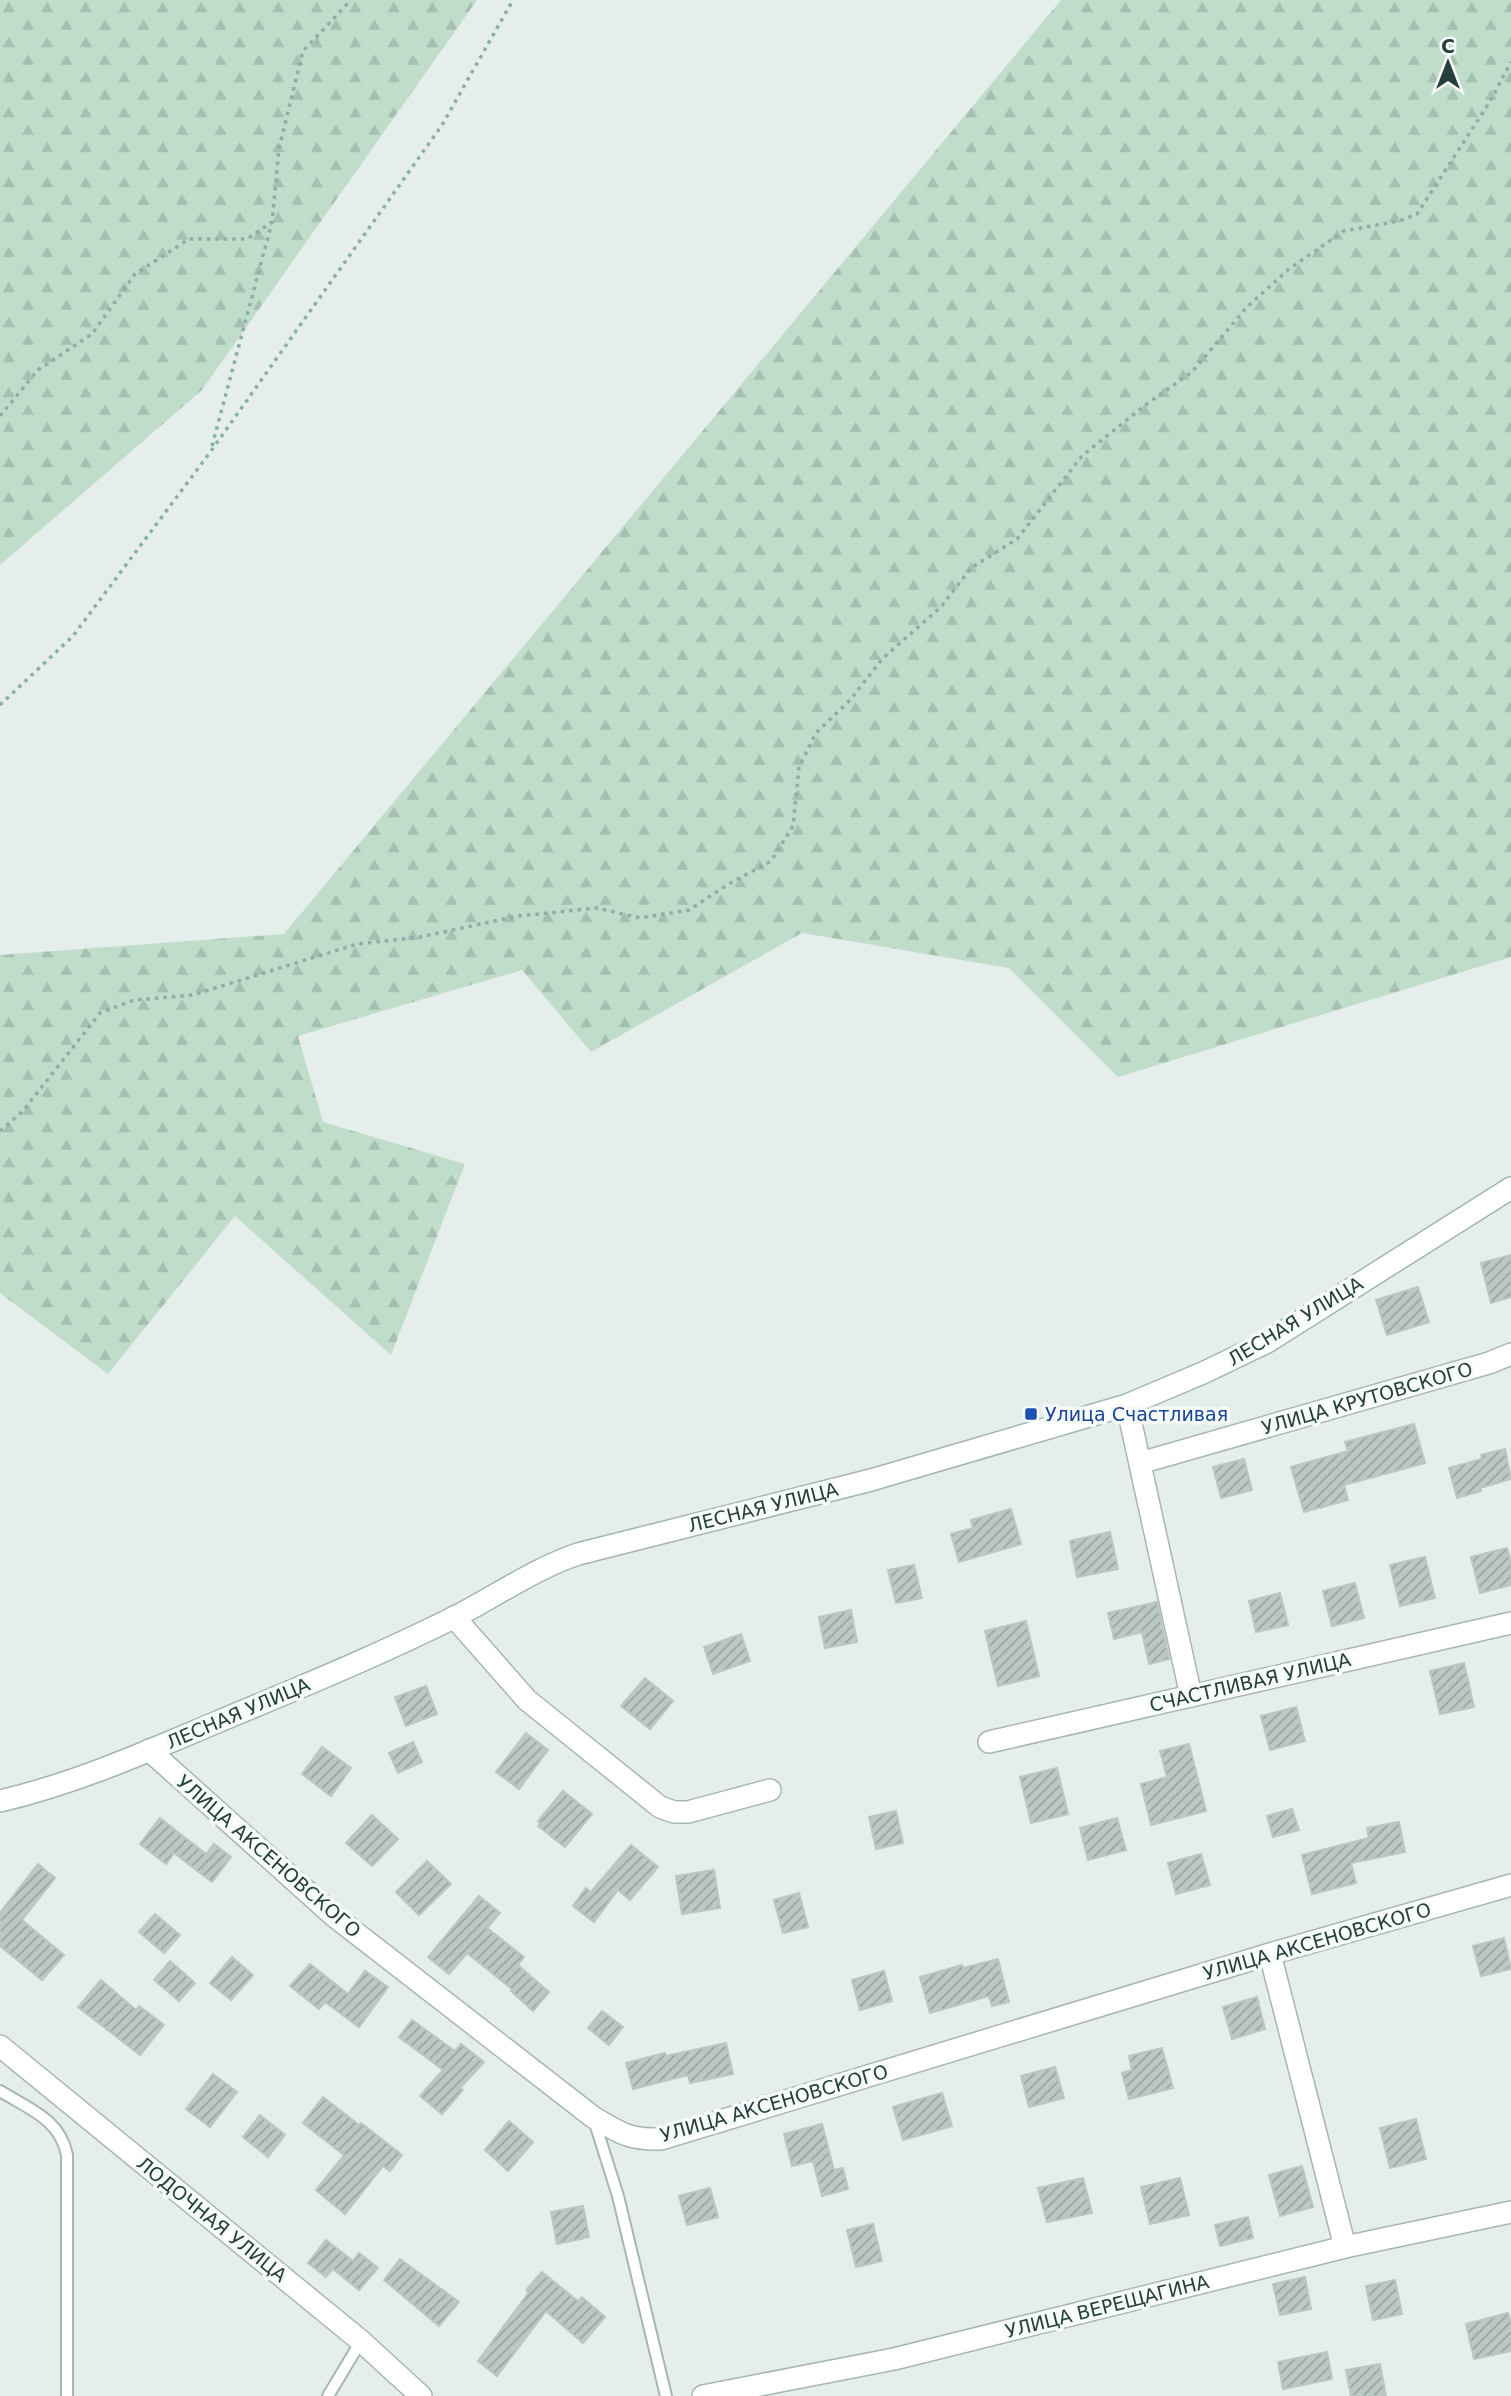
<svg xmlns="http://www.w3.org/2000/svg" width="1511" height="2396" font-family="'DejaVu Sans',sans-serif">
  <style>
    .forest { fill: url(#forest-firs) }
    .building { fill: url(#building-hatch); stroke: #b8c7c3; stroke-width: 2 }
    .lines { fill: none; stroke-linecap: round; stroke-linejoin: round }
    .service-casing { stroke: #a8b6b3; stroke-width: 14 }
    .minor-casing { stroke: #a8b6b3; stroke-width: 24 }
    .secondary-casing { stroke: #a1b6b2; stroke-width: 24 }
    .path { stroke: #88afa8; stroke-width: 3.5; stroke-dasharray: 3.5 5; stroke-linecap: butt }
    .service { stroke: #fff; stroke-width: 10 }
    .minor { stroke: #fff; stroke-width: 21 }
    .secondary { stroke: #fff; stroke-width: 21 }
    .transit-dot { fill: #1a4fb4; stroke: #f6faf9; stroke-width: 2.5 }
    .labels { text-anchor: middle; stroke-width: 7; stroke-linejoin: round; paint-order: stroke }
    .street-label { font-size: 19px; fill: #253f3c; stroke: #f6faf9 }
    .transit-label { font-size: 19px; fill: #164399; stroke: #f6faf9; text-anchor: start }
  </style>
  <defs>
    <pattern id="forest-firs" width="22" height="20" patternUnits="userSpaceOnUse" patternTransform="scale(1.75)"><rect width="22" height="20" fill="#c0ddcc"/><path d="M5 1l3.5 6h-7zM16 11l3.5 6h-7z" fill="#a5bfb0"/></pattern>
    <pattern id="building-hatch" width="6" height="6" patternUnits="userSpaceOnUse" patternTransform="scale(1.75)"><rect width="6" height="6" fill="#bbc8c5"/><path d="M-1 1l2-2M0 6l6-6M5 7l2-2" fill="none" stroke="#98a4a1"/></pattern>
  </defs>
  <rect width="100%" height="100%" fill="#e5eeeb"/>
  <g class="forest">
    <path d="M0,0H477L202,390L0,565Z"/>
    <path d="M1061,0H1511V957L1118,1077L1009,968L802,933L591,1052L522,970L298,1036L323,1122L465,1164L391,1355L235,1216L108,1374L0,1293V955L284,934Z"/>
  </g>
  <g class="building">
    <path d="M1511,1255V1297L1491,1303L1481,1263Z"/>
    <path d="M1418,1287L1429,1322L1387,1335L1376,1300Z"/>
    <path d="M1414,1424L1425,1463L1344,1485L1348,1500L1304,1512L1291,1467L1348,1451L1345,1442Z"/>
    <path d="M1505,1449L1511,1479L1480,1488L1481,1491L1457,1498L1449,1468L1482,1459L1481,1455Z"/>
    <path d="M1244,1459L1252,1490L1221,1498L1213,1467Z"/>
    <path d="M1011,1509L1021,1544L959,1562L951,1534L973,1528L971,1520Z"/>
    <path d="M1110,1532L1118,1569L1077,1577L1070,1541Z"/>
    <path d="M1507,1548L1511,1563V1585L1480,1593L1471,1557Z"/>
    <path d="M1425,1557L1435,1598L1400,1606L1390,1565Z"/>
    <path d="M914,1565L922,1598L896,1603L888,1570Z"/>
    <path d="M1355,1583L1364,1618L1332,1626L1323,1591Z"/>
    <path d="M1280,1593L1288,1625L1256,1632L1249,1601Z"/>
    <path d="M1157,1602L1169,1659L1149,1664L1142,1632L1114,1639L1108,1613Z"/>
    <path d="M851,1610L857,1642L825,1648L819,1617Z"/>
    <path d="M1026,1621L1039,1676L998,1686L985,1631Z"/>
    <path d="M741,1634L750,1661L713,1674L704,1647Z"/>
    <path d="M1464,1663L1474,1707L1440,1714L1430,1671Z"/>
    <path d="M645,1678L673,1701L650,1729L621,1706Z"/>
    <path d="M426,1686L437,1714L406,1726L395,1697Z"/>
    <path d="M1296,1707L1305,1741L1270,1750L1261,1716Z"/>
    <path d="M526,1733L548,1750L519,1789L496,1772Z"/>
    <path d="M413,1742L422,1762L398,1773L389,1753Z"/>
    <path d="M1189,1744L1206,1811L1151,1825L1141,1784L1167,1777L1160,1751Z"/>
    <path d="M322,1747L351,1768L331,1796L302,1774Z"/>
    <path d="M1057,1768L1068,1814L1031,1823L1020,1777Z"/>
    <path d="M563,1791L592,1814L565,1847L538,1826L540,1823L538,1821Z"/>
    <path d="M1292,1809L1299,1830L1273,1837L1267,1816Z"/>
    <path d="M896,1811L903,1843L876,1849L869,1817Z"/>
    <path d="M372,1815L398,1839L372,1866L346,1843Z"/>
    <path d="M160,1818L206,1854L214,1844L231,1857L212,1882L174,1853L166,1864L140,1844Z"/>
    <path d="M1117,1818L1126,1850L1088,1860L1080,1828Z"/>
    <path d="M1399,1822L1405,1852L1351,1863L1356,1883L1312,1894L1302,1855L1369,1838L1367,1828Z"/>
    <path d="M631,1845L658,1867L630,1900L618,1890L594,1922L573,1906L586,1888L591,1892Z"/>
    <path d="M1201,1854L1210,1885L1176,1894L1168,1863Z"/>
    <path d="M427,1861L451,1884L419,1915L396,1892Z"/>
    <path d="M38,1864L55,1878L22,1920L64,1955L42,1980L0,1946V1913Z"/>
    <path d="M714,1870L720,1908L682,1914L676,1876Z"/>
    <path d="M799,1893L808,1927L783,1933L774,1900Z"/>
    <path d="M479,1896L500,1913L487,1928L524,1957L518,1965L549,1992L533,2011L511,1991L512,1989L467,1953L449,1974L428,1957Z"/>
    <path d="M155,1914L180,1935L164,1953L139,1932Z"/>
    <path d="M1504,1938L1511,1969L1481,1976L1473,1946Z"/>
    <path d="M232,1957L253,1975L231,2000L210,1983Z"/>
    <path d="M998,1959L1009,2002L992,2006L989,1996L930,2013L920,1977L962,1965L963,1968Z"/>
    <path d="M170,1961L195,1983L179,2001L154,1980Z"/>
    <path d="M310,1964L348,1994L365,1971L388,1987L359,2027L325,2002L319,2009L290,1986Z"/>
    <path d="M884,1971L892,2001L860,2010L852,1980Z"/>
    <path d="M101,1980L136,2010L139,2006L164,2025L140,2055L78,2007Z"/>
    <path d="M1257,1997L1265,2029L1232,2039L1223,2007Z"/>
    <path d="M602,2011L623,2027L609,2045L588,2028Z"/>
    <path d="M412,2020L455,2051L461,2044L484,2062L460,2088L463,2090L442,2114L420,2096L443,2070L399,2037Z"/>
    <path d="M726,2043L733,2074L690,2083L688,2075L633,2089L626,2063L665,2053L666,2056Z"/>
    <path d="M1162,2048L1173,2088L1129,2099L1122,2073L1132,2070L1129,2056Z"/>
    <path d="M1055,2067L1064,2098L1029,2107L1021,2076Z"/>
    <path d="M213,2074L237,2092L210,2127L186,2109Z"/>
    <path d="M942,2093L952,2126L903,2140L893,2107Z"/>
    <path d="M323,2097L359,2125L361,2123L402,2155L390,2171L383,2166L345,2214L316,2190L344,2155L303,2123Z"/>
    <path d="M260,2115L285,2135L268,2157L243,2137Z"/>
    <path d="M1416,2119L1426,2159L1390,2168L1380,2128Z"/>
    <path d="M509,2121L533,2142L508,2171L485,2150Z"/>
    <path d="M822,2124L834,2170L843,2168L848,2189L822,2196L813,2161L792,2166L784,2134Z"/>
    <path d="M1302,2166L1313,2207L1280,2216L1269,2175Z"/>
    <path d="M1083,2178L1092,2213L1047,2222L1038,2188Z"/>
    <path d="M1180,2178L1189,2215L1150,2224L1141,2187Z"/>
    <path d="M710,2188L718,2217L687,2225L679,2196Z"/>
    <path d="M583,2206L589,2237L557,2244L551,2212Z"/>
    <path d="M1248,2217L1253,2238L1220,2246L1215,2225Z"/>
    <path d="M873,2224L882,2261L856,2267L847,2230Z"/>
    <path d="M326,2240L353,2261L359,2253L378,2268L359,2290L333,2269L326,2277L308,2263Z"/>
    <path d="M400,2259L459,2302L439,2326L384,2280Z"/>
    <path d="M542,2272L578,2301L582,2297L605,2317L583,2343L546,2311L497,2376L478,2361L529,2292L526,2290Z"/>
    <path d="M1305,2277L1311,2309L1280,2315L1273,2284Z"/>
    <path d="M1395,2280L1402,2314L1373,2320L1366,2286Z"/>
    <path d="M1508,2313L1511,2324V2351L1474,2359L1466,2324Z"/>
    <path d="M1327,2352L1332,2379L1283,2389L1278,2362Z"/>
    <path d="M1380,2364L1386,2396H1351L1346,2370Z"/>
  </g>
  <g class="lines">
    <defs>
      <g id="service">
        <path d="M0,2091C29,2109 60,2119 67,2155V2396"/>
        <path d="M594,2120L618,2196L666,2396"/>
        <path d="M328,2396L361,2341"/>
      </g>
      <g id="minor">
        <path d="M1127,1405L1191,1696"/>
        <path d="M1140,1463L1489,1363L1511,1354"/>
        <path d="M454,1617L527,1700L660,1807L674,1812H688L770,1790"/>
        <path d="M989,1742L1511,1623"/>
        <path d="M149,1750L334,1916L593,2117C620,2133 629,2140 661,2139L1270,1954L1511,1885"/>
        <path d="M1270,1954L1345,2247"/>
        <path d="M0,2046L361,2341L421,2396"/>
        <path d="M703,2396L894,2359L1345,2247L1511,2212"/>
      </g>
      <path id="secondary" d="M0,1801C74,1784 146,1752 215,1723C296,1689 377,1656 455,1617C496,1596 534,1569 578,1554L871,1480L1127,1405L1205,1372L1267,1342L1511,1188"/>
    </defs>
    <use href="#service" class="service-casing"/>
    <use href="#minor" class="minor-casing"/>
    <use href="#secondary" class="secondary-casing"/>
    <g class="path">
      <path d="M0,416L38,370L92,334L135,274L189,239H247L272,222"/>
      <path d="M212,446L272,222L279,148L303,51L351,0"/>
      <path d="M0,705L73,636L211,451L442,125L513,0"/>
      <path d="M0,1131L23,1111L100,1013L134,1000L193,995L357,944L420,937L518,916L597,908L640,918L689,910L727,885L771,861L793,826L799,767L816,733L850,700L883,658L941,607L971,568L1017,539L1082,456L1144,406L1192,372L1247,307L1289,269L1344,231L1399,221L1417,214L1489,103L1511,62"/>
    </g>
    <use href="#service" class="service"/>
    <use href="#minor" class="minor"/>
    <use href="#secondary" class="secondary"/>
  </g>
  <rect class="transit-dot" x="1024" y="1407" width="14" height="14" rx="3.5"/>
  <g class="labels">
    <g class="street-label">
      <text transform="translate(1295 1321) rotate(-31)" y="7">ЛЕСНАЯ УЛИЦА</text>
      <text transform="translate(1367 1398) rotate(-16)" y="7">УЛИЦА КРУТОВСКОГО</text>
      <text transform="translate(763 1507) rotate(-14)" y="7">ЛЕСНАЯ УЛИЦА</text>
      <text transform="translate(1250 1682) rotate(-13)" y="7">СЧАСТЛИВАЯ УЛИЦА</text>
      <text transform="translate(238 1713) rotate(-23)" y="7">ЛЕСНАЯ УЛИЦА</text>
      <text transform="translate(269 1856) rotate(41)" y="7">УЛИЦА АКСЕНОВСКОГО</text>
      <text transform="translate(1317 1941) rotate(-16)" y="7">УЛИЦА АКСЕНОВСКОГО</text>
      <text transform="translate(774 2103) rotate(-16)" y="7">УЛИЦА АКСЕНОВСКОГО</text>
      <text transform="translate(212 2219) rotate(39)" y="7">ЛОДОЧНАЯ УЛИЦА</text>
      <text transform="translate(1107 2306) rotate(-14)" y="7">УЛИЦА ВЕРЕЩАГИНА</text>
    </g>
    <g class="transit-label">
      <text x="1045" y="1421">Улица Счастливая</text>
    </g>
  </g>
  <g transform="translate(1448 63)" stroke="#f6faf9" stroke-width="5" paint-order="stroke">
  <path d="M0-5L12 26L0 18L-12 26Z" fill="#253f3c"/>
  <text y="-10" font-size="19" font-weight="bold" text-anchor="middle" fill="#253f3c">С</text>
  </g>
</svg>
